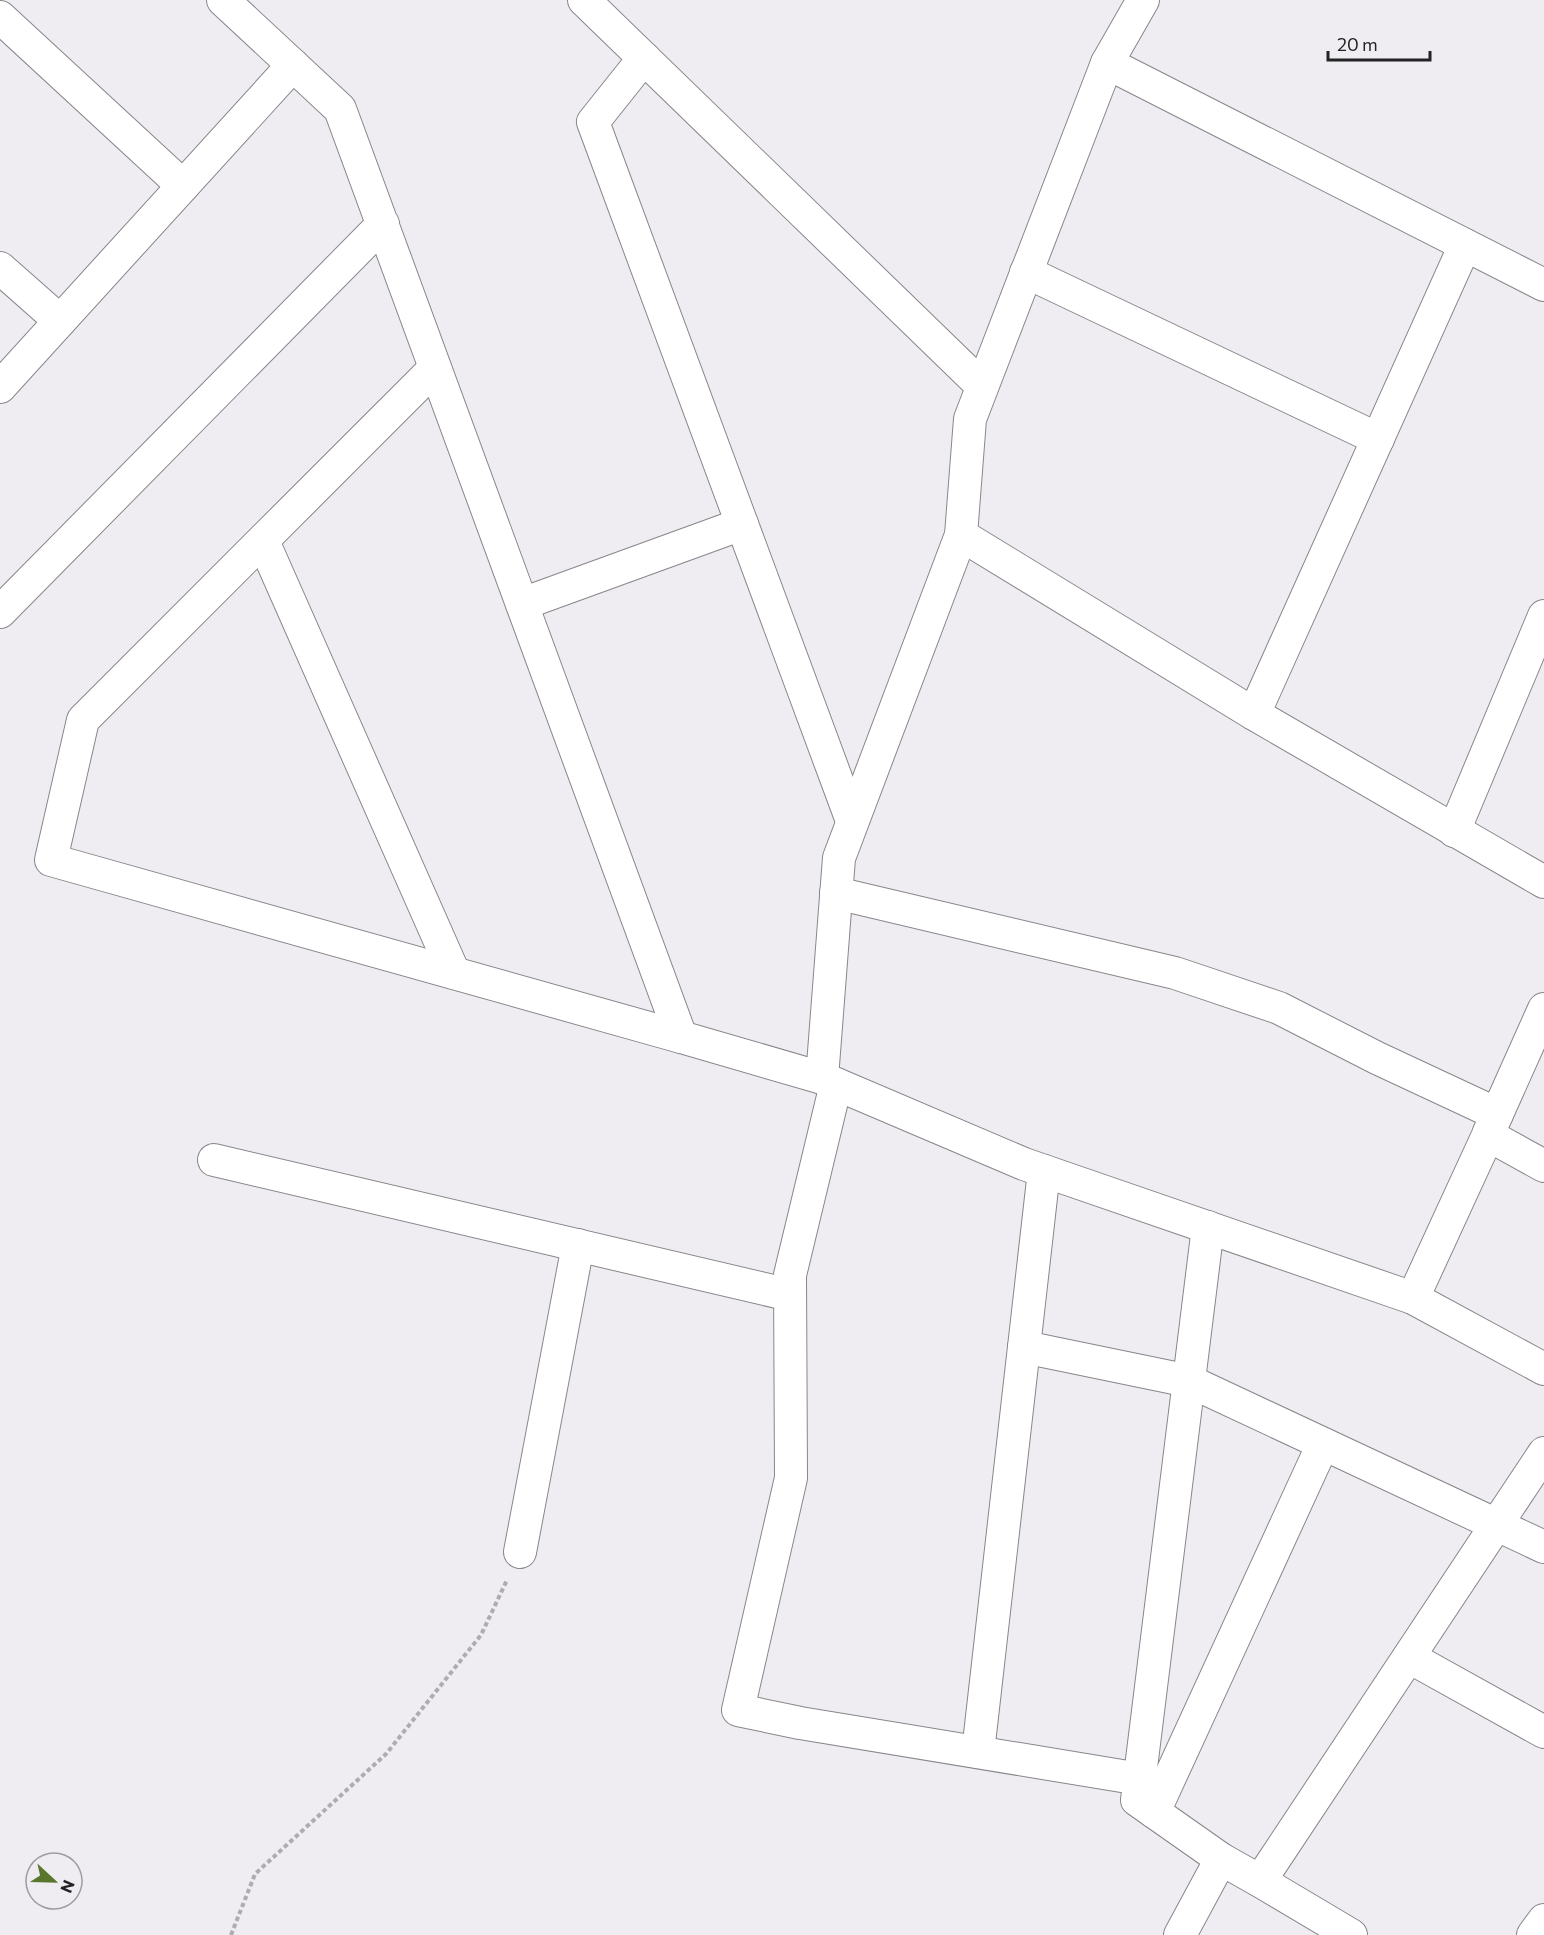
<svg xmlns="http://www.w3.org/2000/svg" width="1544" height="1935" font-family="Commissioner,sans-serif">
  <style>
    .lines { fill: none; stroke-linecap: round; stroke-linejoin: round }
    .minor-casing { stroke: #88868b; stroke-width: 34 }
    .path { stroke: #adacb0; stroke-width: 4; stroke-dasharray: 4.5 3; stroke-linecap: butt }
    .minor { stroke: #fff; stroke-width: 32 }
  </style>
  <rect width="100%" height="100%" fill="#efedf2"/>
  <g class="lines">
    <defs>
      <g id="minor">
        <path d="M223,0L340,109L681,1037L822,1078"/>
        <path d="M584,0L982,386"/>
        <path d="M1143,0L1107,63L970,419L961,535L839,858L822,1078L1024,1164L1413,1298L1544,1369"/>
        <path d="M0,17L183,186"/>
        <path d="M644,58L593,122L852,821"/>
        <path d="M1107,63L1544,285"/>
        <path d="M0,268L60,321"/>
        <path d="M1026,272L1378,439"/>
        <path d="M435,368L83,720L51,860L681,1037"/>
        <path d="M0,387L293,65"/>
        <path d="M961,535L1254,714L1544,882"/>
        <path d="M263,541L454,973"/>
        <path d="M522,604L742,524"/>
        <path d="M0,612L383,224"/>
        <path d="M1254,714L1465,245"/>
        <path d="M1454,831L1544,616"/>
        <path d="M836,893L1175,973L1279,1008L1377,1058L1497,1114"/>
        <path d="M836,1084L790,1275L791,1478L738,1710L800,1723L1140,1779"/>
        <path d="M1489,1132L1544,1009"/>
        <path d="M214,1160L790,1295"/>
        <path d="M1208,1227L1137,1800L1221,1859"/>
        <path d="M1413,1298L1488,1135L1544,1166"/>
        <path d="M1024,1347L1189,1381L1544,1547"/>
        <path d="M520,1552L578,1245"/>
        <path d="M1409,1657L1544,1732"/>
        <path d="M978,1752L1044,1171"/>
        <path d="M1154,1812L1323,1444"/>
        <path d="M1260,1881L1351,1935"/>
        <path d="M1180,1935L1221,1859L1260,1881L1544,1453"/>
        <path d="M1533,1935L1544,1920"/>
      </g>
    </defs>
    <use href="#minor" class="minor-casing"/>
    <path class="path" d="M231,1935L255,1874L386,1754L481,1635L507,1580"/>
    <use href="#minor" class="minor"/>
  </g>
  <g transform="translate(54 1881) rotate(112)"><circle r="28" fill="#efedf2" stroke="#9d9ca0" stroke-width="1.5"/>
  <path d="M0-4.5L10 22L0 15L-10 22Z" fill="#59772c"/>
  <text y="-9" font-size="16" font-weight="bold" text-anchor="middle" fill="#232324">N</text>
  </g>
  <path d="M1328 51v9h102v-9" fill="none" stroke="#232324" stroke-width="3"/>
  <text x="1337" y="51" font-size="18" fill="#232324" stroke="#efedf2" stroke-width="4.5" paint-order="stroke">20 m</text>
</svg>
